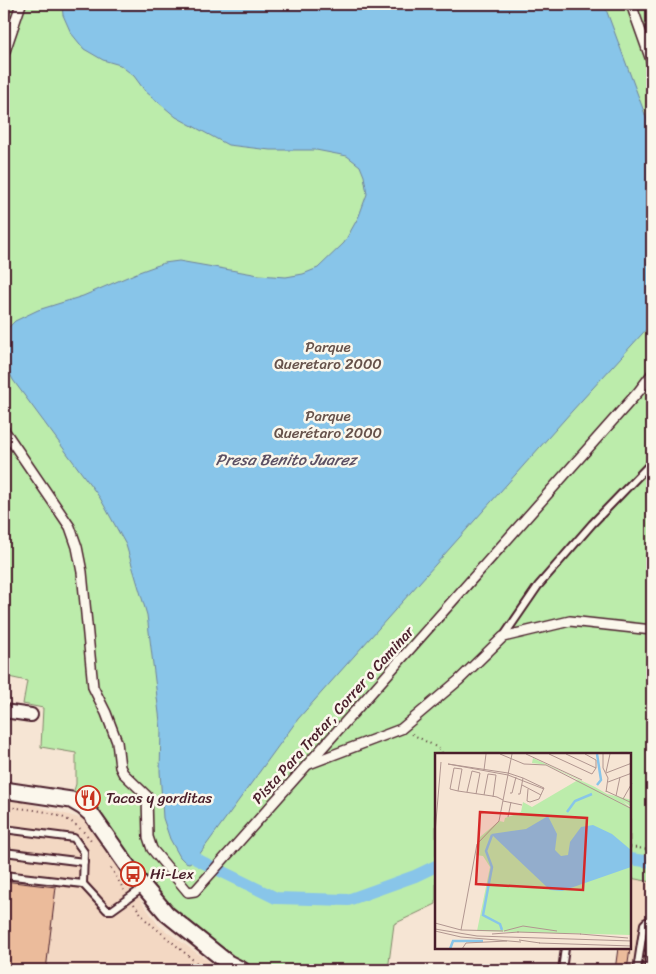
<svg xmlns="http://www.w3.org/2000/svg" width="656" height="974" font-family="Sriracha,sans-serif">
  <style>
    .built { fill: #f3d8c3 }
    .green { fill: #bcecab; stroke: #83866b }
    .water { fill: #88c5e9; stroke: #6f839d }
    .lines { fill: none; stroke-linecap: round; stroke-linejoin: round }
    .canal { stroke: #88c5e9; stroke-width: 12 }
    .building { fill: #ebbb9b; stroke: #4a1f2b }
    .service-casing { stroke: #4a1f2b; stroke-width: 10 }
    .pedestrian-casing { stroke: #4a1f2b; stroke-width: 12 }
    .minor-casing { stroke: #4a1f2b; stroke-width: 16 }
    .tertiary-casing { stroke: #4a1f2b; stroke-width: 19 }
    .path { stroke: #4a1f2b; stroke-width: 2; stroke-dasharray: 1 4; stroke-linecap: butt }
    .service { stroke: #fbf7ec; stroke-width: 6 }
    .pedestrian { stroke: #fbf7ec; stroke-width: 9 }
    .minor { stroke: #fbf7ec; stroke-width: 12 }
    .tertiary { stroke: #fbf7ec; stroke-width: 15 }
    .labels { text-anchor: middle; stroke-width: 5; stroke-linejoin: round; paint-order: stroke }
    .park-label { font-size: 15px; fill: #66524b; stroke: #fbf7ec }
    .street-label { font-size: 15px; fill: #4a1f2b; stroke: #fbf7ec }
    .poi-label { font-size: 15px; fill: #4a1f2b; stroke: #fbf7ec; text-anchor: start }
    .water-label { font-size: 16px; font-style: italic; fill: #5d5164; stroke: #fbf7ec }
    .inset-river { fill: none; stroke: #88c5e9; stroke-width: 2.5 }
    .inset-road { fill: none; stroke: #b19690; stroke-width: 1 }
    .view { fill: #d62828; fill-opacity: 0.15; stroke: #d62828; stroke-width: 2.5 }
    .inset-edge { fill: none; stroke: #4a1f2b; stroke-width: 2.5 }
  </style>
  <rect width="100%" height="100%" fill="#f6e5d4"/>
  <filter id="ink" filterUnits="userSpaceOnUse"><feTurbulence type="fractalNoise" baseFrequency=".02" numOctaves="2"/><feDisplacementMap in="SourceGraphic" scale="10" xChannelSelector="R" yChannelSelector="G"/><feConvolveMatrix kernelMatrix="1 2 1 2 8 2 1 2 1" color-interpolation-filters="sRGB"/></filter>
  <g filter="url(#ink)">
    <g class="built">
      <path d="M4,799L16,800L83,819L159,926L221,970H4Z"/>
      <path d="M630,878L652,882V970H615L618,948H630Z"/>
    </g>
    <path class="green" d="M4,4H652V882L630,878V754H436V904L394,924L388,970H244L167,914L71,800L76,784V753L41,747L43,708L23,704L27,681L4,676Z"/>
    <path class="water" d="M62,4H604L652,133V323L572,411L298,719L196,859L189,863L185,862L180,857L170,839L163,818L160,771L161,730L147,615L126,545L100,498L13,380L4,362V336L7,329L15,321L38,310L83,296L139,272L164,263L179,261L259,275L286,277L303,274L318,268L344,243L359,216L367,194L364,176L360,166L347,156L316,150H270L228,145L176,117L145,91L134,76L120,65L103,60L84,49L71,33L63,15Z"/>
    <g class="lines">
      <g class="canal">
        <path d="M196,859L276,898L348,900L415,876L436,866"/>
        <path d="M630,859L652,862"/>
      </g>
    </g>
    <g class="building">
      <path d="M4,881L56,887L46,970H4Z"/>
      <path d="M618,948L630,949L627,970H615Z"/>
    </g>
    <g class="lines">
      <defs>
        <g id="service">
          <path d="M503,637L538,586L592,524L652,462"/>
          <path d="M4,829L74,838L84,852L83,884"/>
          <path d="M4,852L84,862"/>
          <path d="M4,875L83,884L107,910H112L144,887"/>
          <path d="M562,970L565,948"/>
          <path d="M637,970L644,924L646,922L652,924"/>
          <path d="M648,970L652,932"/>
        </g>
        <g id="pedestrian">
          <path d="M631,4L652,63"/>
          <path d="M4,54L21,4"/>
          <path d="M4,430L70,527L77,547L82,572L93,687L106,713L117,742L120,767L123,773L147,796L148,837L152,849L188,892L195,891L213,871L639,391L652,374"/>
          <path d="M309,764L401,729L459,680L503,637L570,621L652,630"/>
        </g>
        <path id="minor" d="M4,711L31,715"/>
        <path id="tertiary" d="M4,790L71,800L83,807L91,814L133,874L167,914L228,963L242,970"/>
      </defs>
      <use href="#service" class="service-casing"/>
      <use href="#pedestrian" class="pedestrian-casing"/>
      <use href="#minor" class="minor-casing"/>
      <use href="#tertiary" class="tertiary-casing"/>
      <g class="path">
        <path d="M412,734L438,748L443,754"/>
        <path d="M4,807C27,809 58,810 77,826C82,830 87,835 91,840"/>
        <path d="M630,847L652,850"/>
        <path d="M111,868L124,890"/>
        <path d="M134,904L146,920L205,970"/>
      </g>
      <use href="#service" class="service"/>
      <use href="#pedestrian" class="pedestrian"/>
      <use href="#minor" class="minor"/>
      <use href="#tertiary" class="tertiary"/>
    </g>
  </g>
  <defs>
    <symbol id="restaurant-ring" viewBox="-11 -11 22 22"><circle r="9.5" fill="#fbf7ec" stroke="#c8321e" stroke-width="1.5"/><path d="M-5-6h1v4h1v-4h1v4h1v-4h1v5L-1.5 .5V6h-2V.5L-5-1ZM5-6V6H3V1.5H1.5Q1.5-4 5-6Z" fill="#c8321e"/></symbol>
    <symbol id="bus-ring" viewBox="-11 -11 22 22"><circle r="9.5" fill="#fbf7ec" stroke="#c8321e" stroke-width="1.5"/><path d="M-5-6H5V4H4V6H2V4H-2V6H-4V4H-5ZM-3.5-4V0h7V-4ZM-3.5 1.2v1.5H-2V1.2ZM2 1.2v1.5H3.5V1.2Z" fill="#c8321e"/></symbol>
  </defs>
  <g fill-rule="evenodd">
    <use href="#restaurant-ring" x="74" y="784" width="28" height="28"/>
    <use href="#bus-ring" x="119" y="860" width="28" height="28"/>
  </g>
  <g class="labels">
    <g class="park-label">
      <text x="328" y="352">Parque<tspan x="328" dy="17">Queretaro 2000</tspan></text>
      <text x="328" y="421">Parque<tspan x="328" dy="17">Querétaro 2000</tspan></text>
    </g>
    <g class="street-label">
      <text transform="translate(333 715) rotate(-48)" y="5">Pista Para Trotar, Correr o Caminar</text>
    </g>
    <g class="poi-label">
      <text x="106" y="803">Tacos y gorditas</text>
      <text x="150" y="879">Hi-Lex</text>
    </g>
    <g class="water-label">
      <text x="286" y="465">Presa Benito Juarez</text>
    </g>
  </g>
  <g transform="translate(435 753)">
    <rect width="196" height="196" fill="#f6e5d4"/>
    <path d="M98,5L160,34L172,41L197,47L196,54L188,48L196,56V182L42,178L55,114L48,103L41,102L45,84L64,68L69,69L70,65L86,59L88,49L97,54L143,27L152,31L112,12L97,10Z" fill="#bcecab"/>
    <path d="M113,63L122,81L120,97L126,103L133,102L135,89L146,74L158,72L177,81L196,97V114L127,138L115,137L56,81L91,76Z" fill="#88c5e9"/>
    <path class="inset-river" d="M162,1L166,27L162,32M132,59L140,48L157,41M57,82L51,98L57,114L48,162L65,171L67,177M15,196L18,188H48"/>
    <path class="inset-road" d="M65,1L89,11L111,12L197,56M91,1L147,27M114,1L157,21L161,15V7L150,1M131,1L161,15M168,1V15L173,25L171,39M49,17L51,1M171,19L175,1M171,20L197,10M173,29L197,20M87,32L106,42M93,36L92,48L95,49L104,46L109,35L88,25L73,20L13,11L73,22L109,36M23,38L27,16L19,15L15,36L23,38L57,43L62,44L68,47M171,38L197,50M32,39L37,18L45,20L41,41M75,40H77L81,24M83,41H85L88,25M49,42L53,21L61,22L58,44M181,43L185,24M188,46L197,30M68,48L87,52M73,64L76,49M0,80L6,9M0,170L26,177L68,178M0,176L42,183L197,188M26,177L42,91L64,68L77,1M0,178L26,184L86,189M69,178L88,173L122,178M82,179L146,181M57,181L84,179M145,181L193,185M84,187L105,190M104,190L197,193M27,196L31,190L72,188"/>
    <path class="view" d="M45,59L152,65L148,137L41,131Z"/>
    <rect width="196" height="196" class="inset-edge"/>
  </g>
  <rect width="656" height="974" fill="none" stroke="#fbf7ec" stroke-width="20"/>
  <rect x="10" y="10" width="636" height="954" fill="none" stroke="#4a1f2b" stroke-width="2" filter="url(#ink)"/>
</svg>
